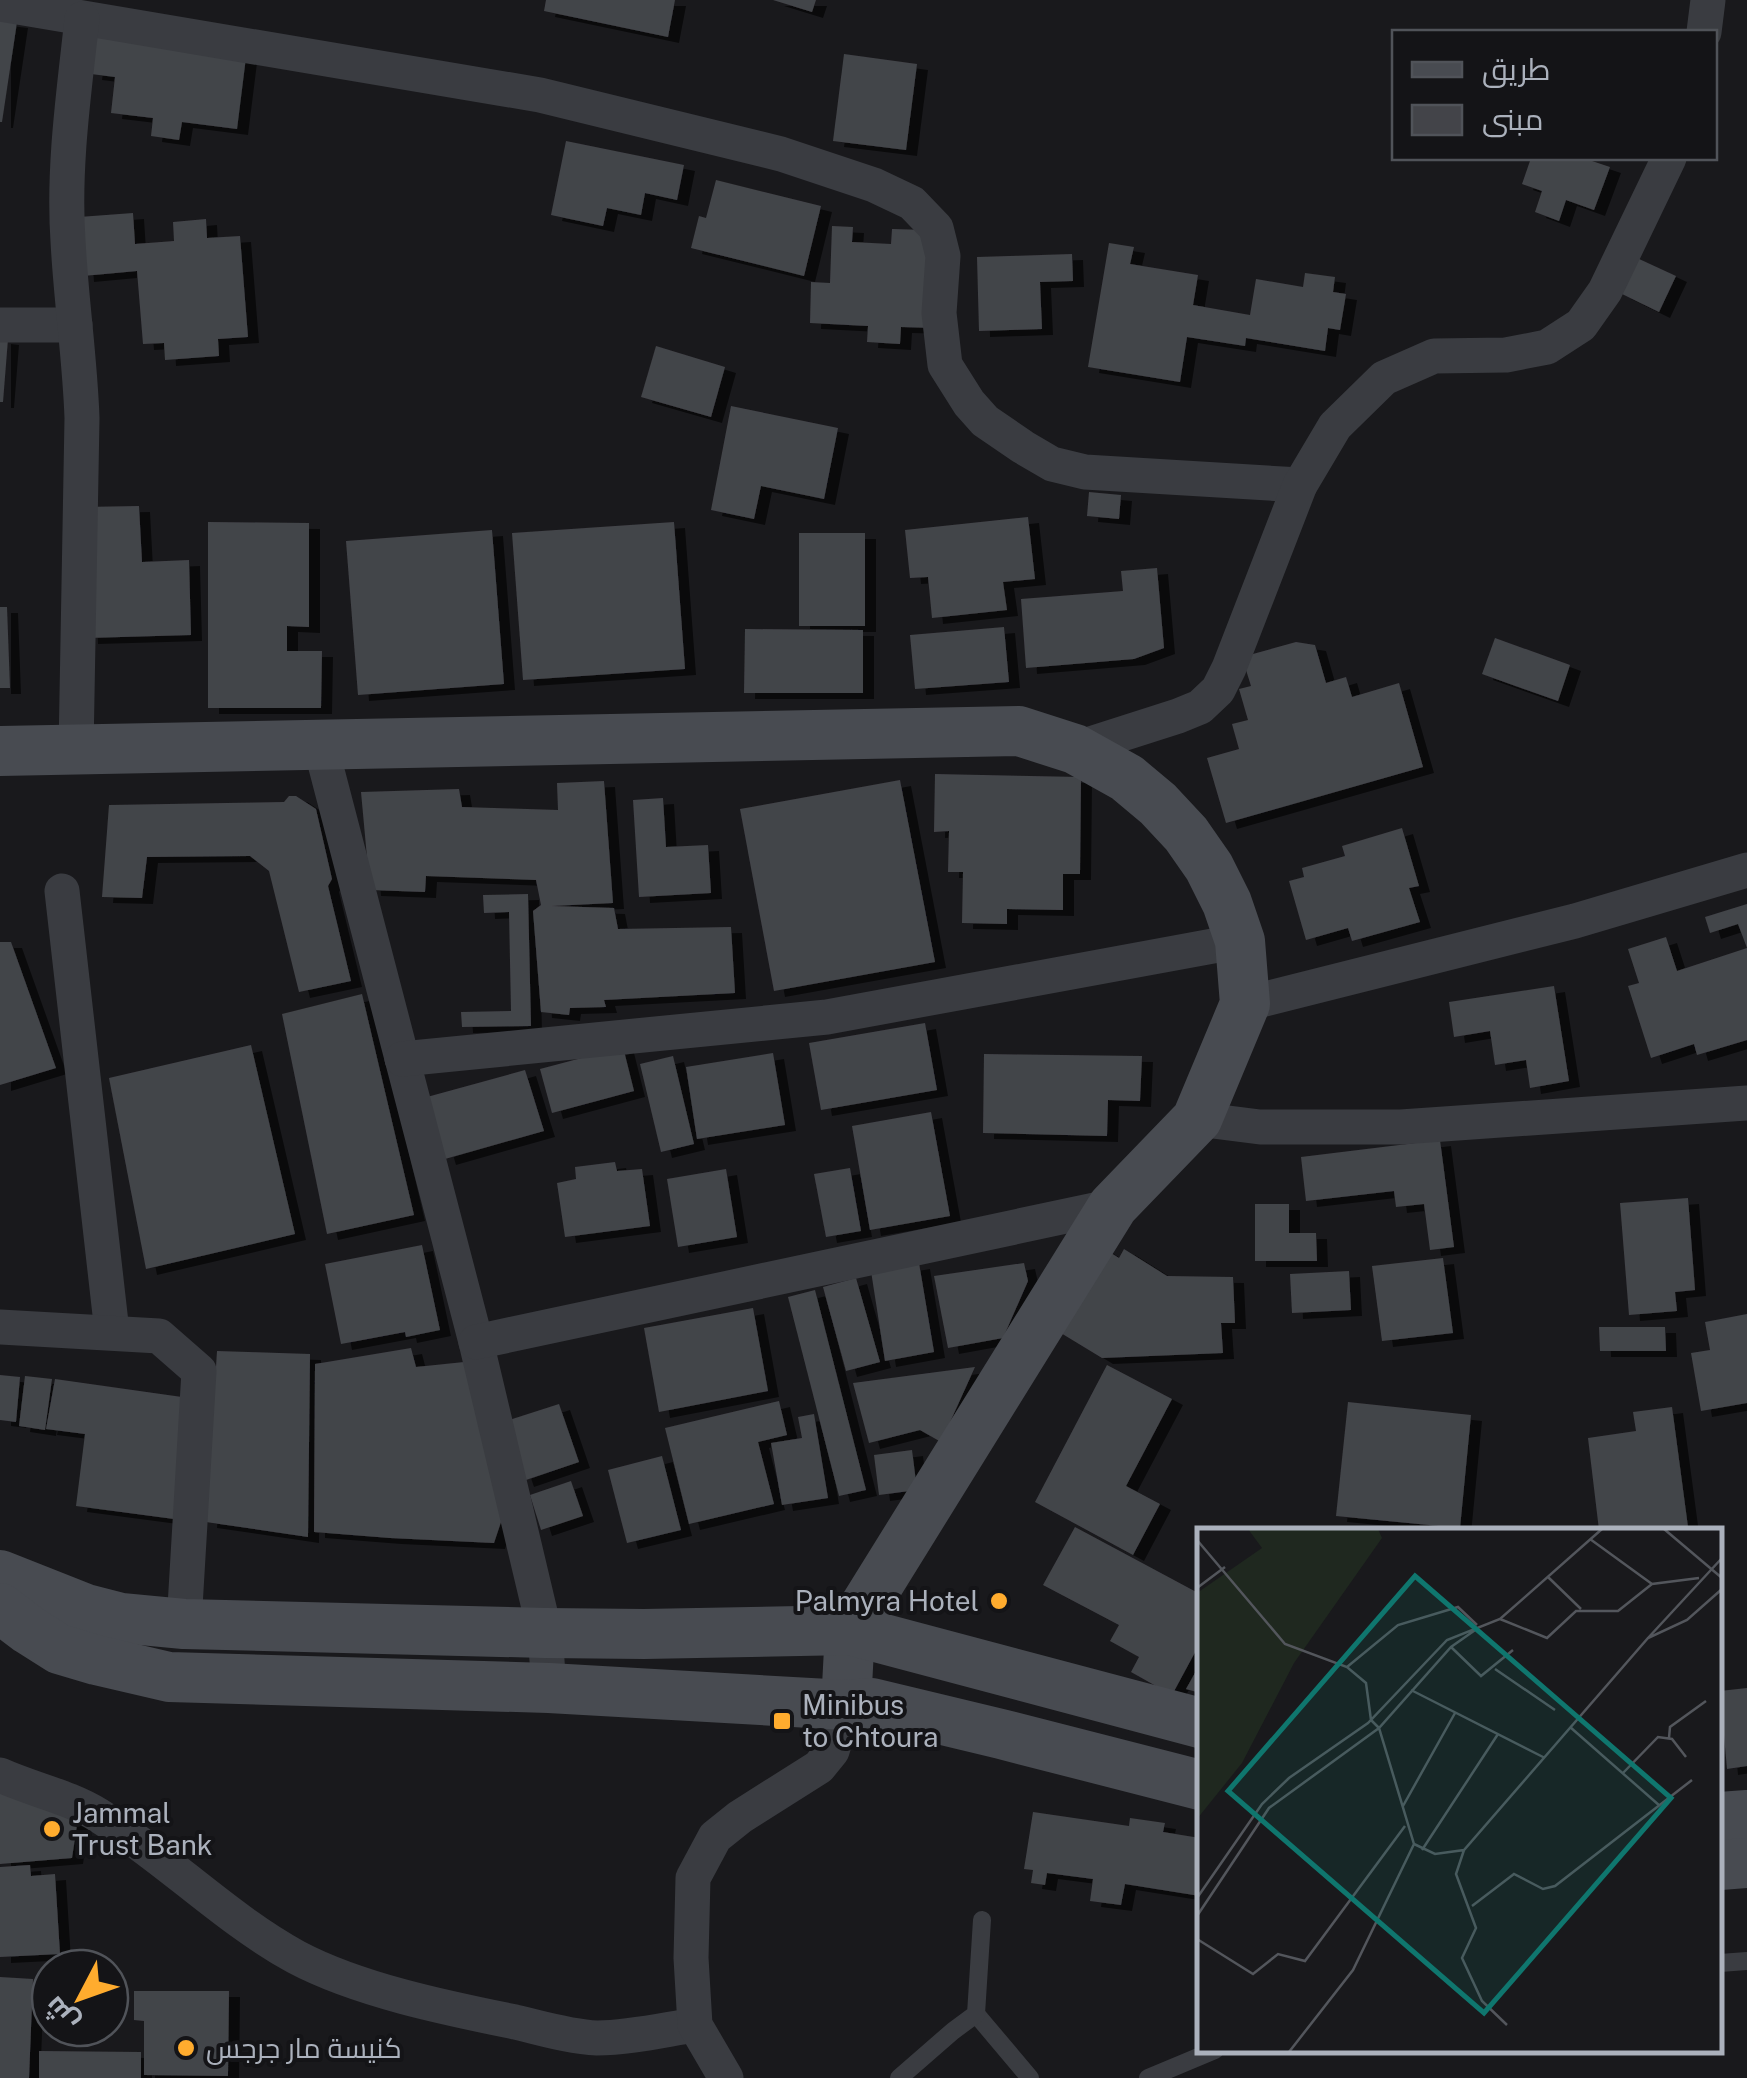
<svg xmlns="http://www.w3.org/2000/svg" width="1747" height="2078" font-family="'Public Sans',Cairo,sans-serif">
  <style>
    .building { fill: #434449; filter: url(#shadow) }
    .lines { fill: none; stroke-linecap: round; stroke-linejoin: round }
    .lane { stroke: #3a3c41; stroke-width: 18 }
    .street { stroke: #3a3c41; stroke-width: 35 }
    .secondary { stroke: #484b51; stroke-width: 50 }
    .poi-dot { fill: #ffac2e; stroke: #141417; stroke-width: 4 }
    .labels { text-anchor: middle; stroke-width: 8; stroke-linejoin: round; paint-order: stroke }
    .poi-label { font-size: 28px; fill: #abb1bc; stroke: #141417; text-anchor: start }
    .inset-road { fill: none; stroke: #53565c; stroke-width: 2.5 }
    .view { fill: #0f766e; fill-opacity: 0.15; stroke: #0f766e; stroke-width: 5 }
    .inset-edge { fill: none; stroke: #abb1bc; stroke-width: 5 }
  </style>
  <defs>
    <filter id="shadow"><feDropShadow dx="11" dy="6" stdDeviation="0" flood-color="#0009"/></filter>
  </defs>
  <rect width="100%" height="100%" fill="#19191c"/>
  <g class="building">
    <path d="M546,0H675L668,37L544,11Z"/>
    <path d="M773,0H816L812,12Z"/>
    <path d="M0,20L17,22L2,122H0Z"/>
    <path d="M96,37L246,57L237,129L182,122L179,140L151,136L153,118L111,113L115,77L91,74Z"/>
    <path d="M844,54L917,64L906,150L833,141Z"/>
    <path d="M566,141L684,165L677,200L645,193L641,215L607,208L603,226L551,215Z"/>
    <path d="M1531,158H1583L1610,167L1594,210L1566,200L1559,221L1535,212L1542,191L1522,184Z"/>
    <path d="M716,180L821,206L804,276L691,248L699,216L706,218Z"/>
    <path d="M133,213L135,244L174,241L173,222L206,219L207,238L240,236L248,337L218,339L219,356L165,360L164,343L143,344L137,271L83,276L79,217Z"/>
    <path d="M832,226L853,227L852,242L891,244L892,229L928,230L935,328L901,327L900,344L867,342L868,326L810,323L811,282L830,283Z"/>
    <path d="M1109,243L1134,247L1130,264L1198,275L1193,305L1250,315L1256,279L1303,287L1305,273L1335,277L1333,292L1346,294L1340,330L1328,328L1325,351L1246,338L1245,346L1187,337L1180,382L1088,367Z"/>
    <path d="M1072,254L1073,281L1040,282L1042,329L979,331L977,257Z"/>
    <path d="M1637,258L1676,276L1659,312L1620,293Z"/>
    <path d="M0,338L8,339L3,402H0Z"/>
    <path d="M656,346L725,367L711,417L641,397Z"/>
    <path d="M731,406L838,428L824,499L761,486L754,519L711,510Z"/>
    <path d="M1089,492L1121,495L1119,519L1087,516Z"/>
    <path d="M139,506L142,562L189,560L191,635L87,638L82,507Z"/>
    <path d="M1028,517L1035,579L1003,582L1007,610L932,618L928,577L910,578L905,530Z"/>
    <path d="M208,522L309,523V627L287,626V651H322L321,708H208Z"/>
    <path d="M674,522L685,669L523,680L512,533Z"/>
    <path d="M492,530L504,684L358,695L346,541Z"/>
    <rect x="799" y="533" width="66" height="93"/>
    <path d="M1157,568L1164,648L1134,659L1026,668L1021,599L1123,591L1121,571Z"/>
    <path d="M0,607H7L10,688H0Z"/>
    <path d="M1004,627L1009,682L915,689L910,635Z"/>
    <path d="M745,629L863,630V693H744Z"/>
    <path d="M1495,638L1570,665L1558,701L1482,674Z"/>
    <path d="M1296,642L1315,645L1326,683L1346,677L1352,697L1399,683L1423,767L1226,823L1207,758L1239,749L1232,724L1248,720L1239,689L1251,686L1242,657Z"/>
    <path d="M935,774L1081,777L1080,874H1063V910L1007,909V924L962,923L963,872H948L949,831L934,832Z"/>
    <path d="M900,780L935,962L774,991L740,809Z"/>
    <path d="M604,781L613,903L552,906L614,908L618,929L731,927L735,993L604,1000L606,1007L570,1008L569,1015L541,1012L533,911L541,905L536,880L426,876L425,892L370,890L361,792L459,789L462,807L558,810L557,783Z"/>
    <path d="M289,796H296L316,809L332,879L328,886L351,981L299,992L269,871L250,856L147,857L142,898L102,897L109,805L284,802Z"/>
    <path d="M663,798L666,847L708,845L711,893L639,897L633,800Z"/>
    <path d="M1402,828L1419,886L1409,888L1420,922L1352,941L1348,928L1306,940L1289,881L1304,877L1302,868L1345,856L1342,846Z"/>
    <path d="M528,894L531,1026L462,1027L461,1012L511,1011L509,912L484,913L483,895Z"/>
    <path d="M1747,904V948L1738,924L1710,933L1705,917Z"/>
    <path d="M1666,937L1677,971L1747,948V1040L1697,1055L1694,1044L1651,1058L1628,986L1639,983L1628,949Z"/>
    <path d="M0,942H11L56,1068L0,1085Z"/>
    <path d="M1554,986L1569,1081L1530,1088L1526,1060L1495,1065L1490,1031L1454,1037L1449,1002Z"/>
    <path d="M362,994L414,1215L327,1234L282,1014Z"/>
    <path d="M925,1023L937,1090L821,1110L809,1043Z"/>
    <path d="M251,1045L295,1234L146,1269L109,1078Z"/>
    <path d="M623,1047L634,1091L552,1113L540,1069Z"/>
    <path d="M773,1053L785,1125L697,1139L686,1067Z"/>
    <path d="M984,1054L1142,1056L1140,1101L1108,1100L1107,1136L983,1133Z"/>
    <path d="M673,1056L694,1144L661,1152L640,1064Z"/>
    <path d="M525,1070L544,1131L445,1159L427,1097Z"/>
    <path d="M931,1112L950,1216L870,1230L852,1126Z"/>
    <path d="M1440,1140L1454,1247L1430,1250L1424,1204L1396,1207L1394,1191L1306,1201L1301,1157Z"/>
    <path d="M615,1162L617,1171L642,1169L650,1226L565,1237L557,1183L576,1179L575,1167Z"/>
    <path d="M850,1168L861,1231L826,1237L814,1174Z"/>
    <path d="M726,1169L737,1237L678,1247L667,1179Z"/>
    <path d="M1688,1198L1695,1290L1675,1292L1677,1311L1629,1315L1620,1203Z"/>
    <path d="M1255,1204H1289V1233H1316L1317,1261H1255Z"/>
    <path d="M422,1245L440,1330L406,1337L405,1332L341,1344L325,1264Z"/>
    <path d="M1101,1247L1119,1258L1124,1249L1167,1276L1233,1277L1235,1323H1221L1223,1353L1102,1358L1051,1327Z"/>
    <path d="M1443,1258L1453,1333L1382,1341L1372,1266Z"/>
    <path d="M919,1263L934,1352L885,1361L871,1271Z"/>
    <path d="M1024,1263L1028,1281L1003,1338L948,1348L934,1276Z"/>
    <path d="M1349,1271L1351,1310L1292,1313L1290,1274Z"/>
    <path d="M856,1278L880,1362L846,1371L823,1287Z"/>
    <path d="M815,1290L866,1490L839,1496L788,1297Z"/>
    <path d="M753,1308L768,1391L659,1412L644,1328Z"/>
    <path d="M1747,1314V1403L1701,1411L1691,1353L1710,1350L1705,1322Z"/>
    <path d="M1599,1327H1665L1666,1351H1600Z"/>
    <path d="M411,1348L416,1367L464,1362L507,1504L494,1543L390,1538L314,1532L315,1364Z"/>
    <path d="M217,1351L310,1354L308,1537L206,1522Z"/>
    <path d="M1107,1365L1172,1399L1126,1486L1160,1504L1133,1555L1035,1502Z"/>
    <path d="M975,1367L941,1442L920,1430L869,1443L853,1383Z"/>
    <path d="M0,1375L20,1377L16,1422L0,1420Z"/>
    <path d="M25,1376L52,1379L45,1430L19,1426Z"/>
    <path d="M55,1379L189,1398L174,1519L76,1506L85,1434L46,1429Z"/>
    <path d="M779,1401L787,1435L758,1442L774,1504L689,1524L665,1428Z"/>
    <path d="M1348,1402L1471,1415L1460,1528L1336,1516Z"/>
    <path d="M559,1404L579,1462L523,1481L503,1422Z"/>
    <path d="M1672,1407L1688,1527L1664,1530H1599L1588,1438L1636,1431L1633,1412Z"/>
    <path d="M814,1414L828,1498L782,1505L771,1443L802,1438L798,1417Z"/>
    <path d="M912,1450L917,1490L879,1495L874,1455Z"/>
    <path d="M662,1456L681,1530L627,1543L608,1470Z"/>
    <path d="M571,1481L583,1516L541,1530L530,1495Z"/>
    <path d="M1075,1527L1200,1594V1643L1172,1695L1131,1672L1139,1657L1110,1641L1119,1625L1043,1585Z"/>
    <path d="M1200,1664V1693L1186,1689Z"/>
    <path d="M1747,1688V1766L1727,1769L1720,1691Z"/>
    <path d="M0,1790L78,1818L72,1858L0,1864Z"/>
    <path d="M1033,1812L1129,1826L1130,1818L1165,1823L1163,1832L1200,1838V1896L1125,1884L1121,1905L1090,1901L1093,1879L1047,1873L1045,1885L1031,1883L1033,1870L1024,1869Z"/>
    <path d="M30,1865L31,1876L55,1874L60,1954L0,1957V1867Z"/>
    <path d="M0,1977L33,1979L29,2078H0Z"/>
    <path d="M134,1991H229L228,2076L144,2075V2021L134,2020Z"/>
    <path d="M39,2051L141,2052V2078H39Z"/>
  </g>
  <g class="lines">
    <g class="lane">
      <path d="M1720,1963L1747,1961"/>
      <path d="M976,2014L1030,2078"/>
      <path d="M899,2078L953,2031L976,2014L982,1920"/>
      <path d="M1148,2078L1215,2050"/>
    </g>
    <g class="street">
      <path d="M0,4L540,95L781,154L874,185L912,203L936,228L943,256L939,313L945,365L969,403L985,421L1023,447L1052,464L1085,472L1300,485"/>
      <path d="M1704,32L1708,0"/>
      <path d="M0,325H75"/>
      <path d="M320,744L476,1342L545,1633L549,1688"/>
      <path d="M1075,749L1178,716L1200,707L1218,690L1229,668L1300,485L1335,426L1384,378L1434,356L1506,355L1547,347L1581,325L1605,291L1669,158"/>
      <path d="M76,751L82,418C80,359 71,300 68,241C63,167 74,92 82,19"/>
      <path d="M62,891L112,1332"/>
      <path d="M1245,1004L1575,921L1747,870"/>
      <path d="M402,1059L827,1017L1240,941"/>
      <path d="M1197,1119L1260,1127H1401L1747,1103"/>
      <path d="M0,1327L159,1336L199,1371L184,1624"/>
      <path d="M476,1342L1113,1206"/>
      <path d="M0,1775C33,1790 67,1796 98,1815C167,1858 225,1918 296,1957C358,1990 446,2008 515,2022C541,2028 570,2037 597,2038C630,2038 663,2030 695,2025"/>
      <path d="M726,2078L695,2025L691,1958L693,1878L715,1837L740,1817L819,1767L832,1751L846,1705"/>
    </g>
    <g class="secondary">
      <path d="M0,751L1019,731L1075,749L1127,778L1158,804L1186,834L1209,867L1227,903L1240,941L1245,1004L1197,1119L1113,1206L850,1630L846,1705"/>
      <path d="M0,1575L86,1609L121,1618L184,1624L545,1633L644,1634L850,1630L1200,1723"/>
      <path d="M0,1608L29,1630L59,1649L96,1660L169,1677L549,1688L846,1705L872,1703L1001,1734L1200,1785"/>
      <path d="M1720,1817L1747,1815"/>
      <path d="M1720,1865L1747,1863"/>
    </g>
  </g>
  <g class="poi-dot">
    <circle cx="999" cy="1601" r="10"/>
    <rect x="772" y="1711" width="20" height="20" rx="5"/>
    <circle cx="52" cy="1829" r="10"/>
    <circle cx="186" cy="2048" r="10"/>
  </g>
  <g class="labels">
    <g class="poi-label">
      <text x="979" y="1611" text-anchor="end">Palmyra Hotel</text>
      <text x="802" y="1715">Minibus<tspan x="802" dy="32">to Chtoura</tspan></text>
      <text x="72" y="1823">Jammal<tspan x="72" dy="32">Trust Bank</tspan></text>
      <text x="206" y="2058">كنيسة مار جرجس</text>
    </g>
  </g>
  <g transform="translate(1197 1528)">
    <rect width="525" height="525" fill="#19191c"/>
    <path d="M51,1H181L185,10L97,135L45,235L0,291V65L65,20Z" fill="#1f281f"/>
    <path class="inset-road" d="M467,1L525,50M393,11L455,56M0,12L88,116L150,139L169,155L174,192M351,49L384,81M0,60L28,39M303,91L350,110L379,83H421L455,56L502,50M451,110L525,30M254,119L284,148L316,122M150,139L201,97L261,79L280,97M298,141L358,182M214,162L348,230M174,192L182,200L217,316L238,326L267,322L451,110L490,92L525,61M373,199L463,278M472,210L473,199L509,173M426,245L461,209L475,211L489,229M206,278L258,185M225,322L301,206M267,322L259,346L279,400L265,430L285,473L310,497M0,370L65,276L92,250L171,195L250,112L303,91L405,1M275,378L317,346L346,361L358,358L495,252M0,388L72,280L182,200L254,119L281,100M0,411L56,446L81,426L108,433L208,298M92,524L156,442L217,316"/>
    <path class="view" d="M218,48L474,270L287,485L31,263Z"/>
    <rect width="525" height="525" class="inset-edge"/>
  </g>
  <rect x="1392" y="30" width="325" height="130" fill="#141417" stroke="#505359" stroke-width="2.5"/>
  <rect x="1412" y="62" width="50" height="15" fill="#484b51" stroke="#505359" stroke-width="2.5"/>
  <text x="1482" y="80" font-size="30" fill="#abb1bc">طريق</text>
  <rect x="1412" y="105" width="50" height="30" fill="#434449" stroke="#505359" stroke-width="2.5"/>
  <text x="1482" y="130" font-size="30" fill="#abb1bc">مبنى</text>
  <g transform="translate(80 1998) rotate(229)"><circle r="48" fill="#141417" stroke="#505359" stroke-width="2.5"/>
  <path d="M0-8L18 38L0 25L-18 38Z" fill="#ffac2e"/>
  <text y="-15" font-size="28" font-weight="bold" text-anchor="middle" fill="#abb1bc">ش</text>
  </g>
</svg>
